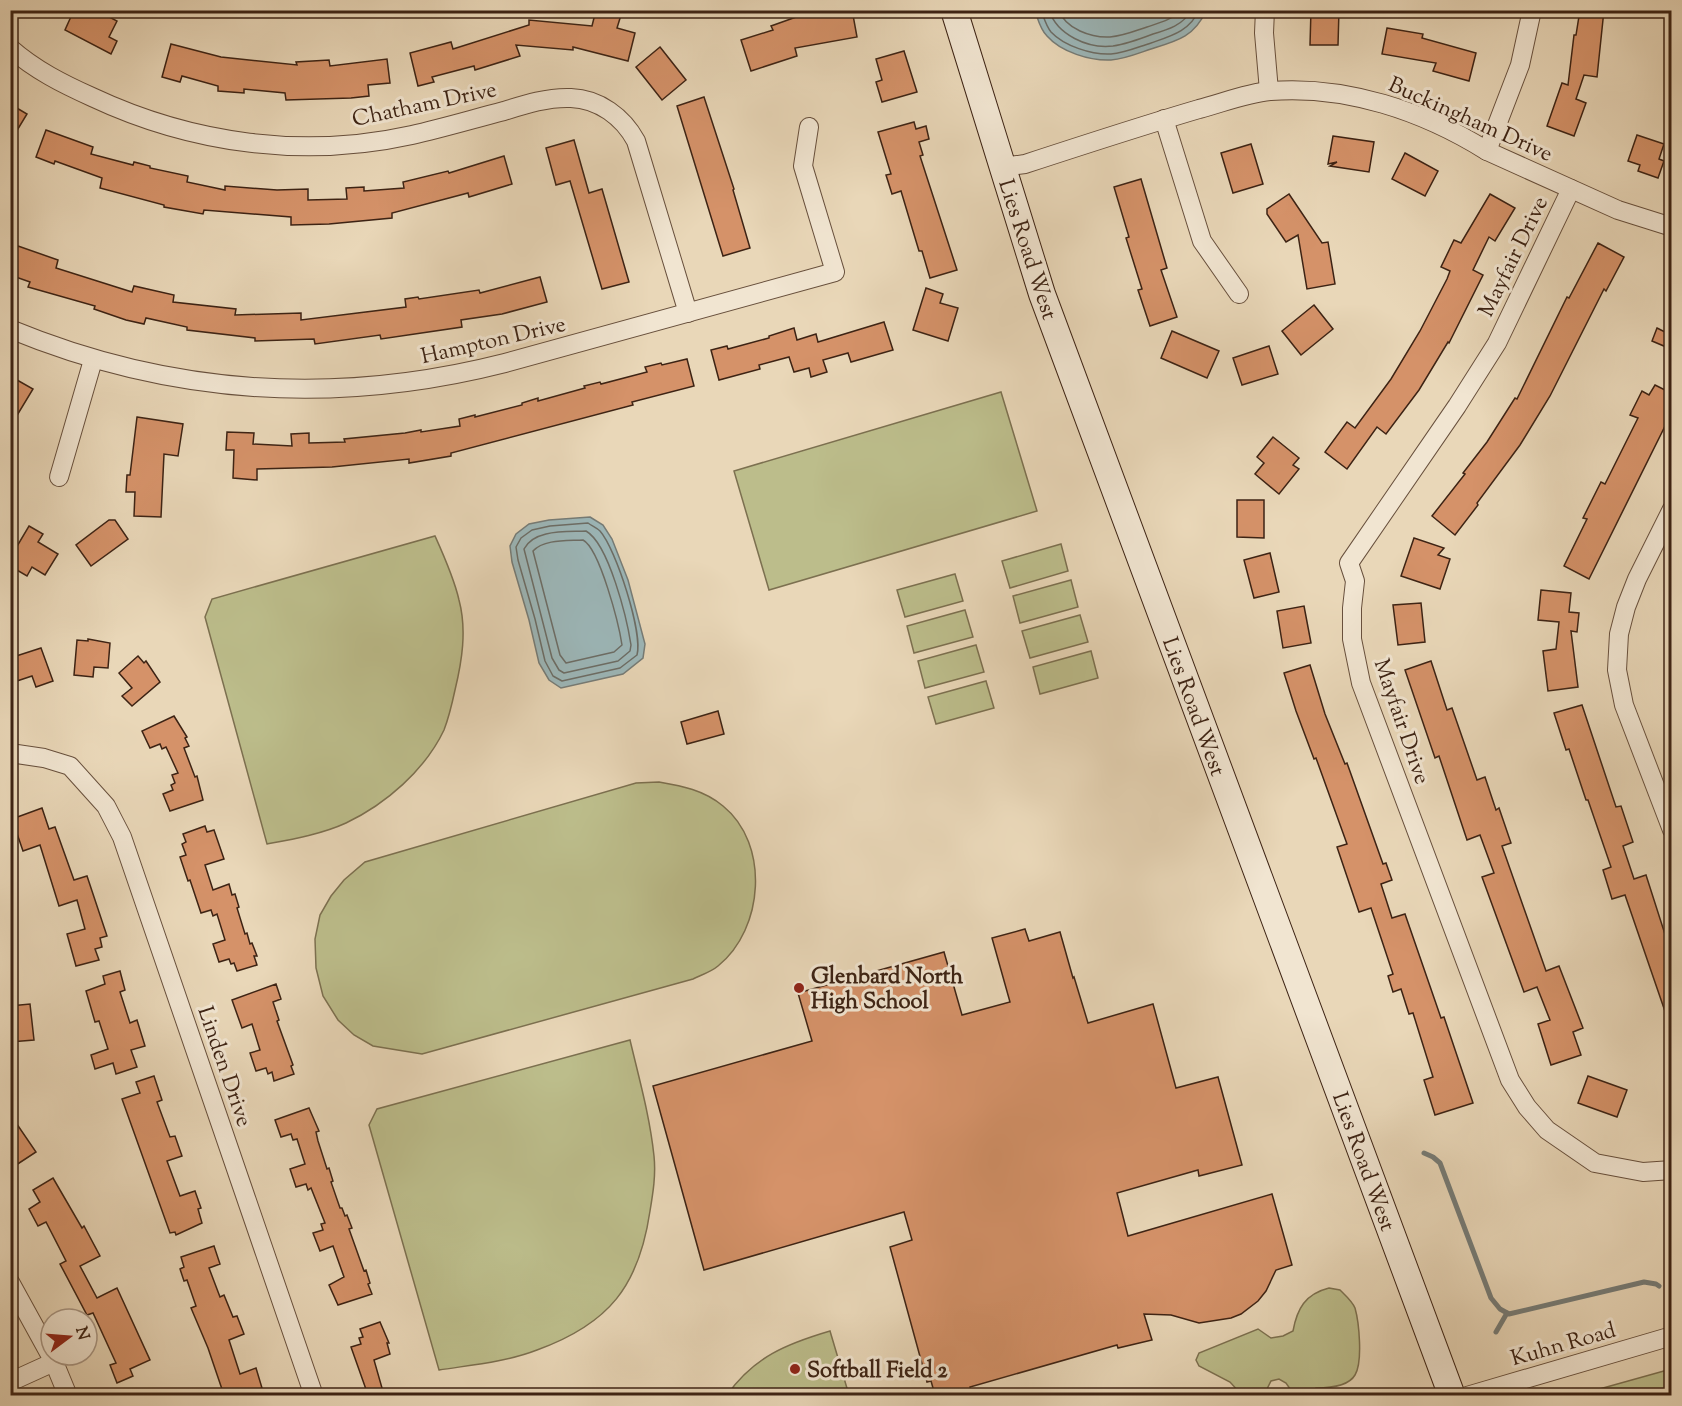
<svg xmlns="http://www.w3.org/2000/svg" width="1682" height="1406" font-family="'Sorts Mill Goudy',serif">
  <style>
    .green { fill: #bcbd8b; stroke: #7c7050; stroke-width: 1.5 }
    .water { fill: #9cb7b9; stroke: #767c77; stroke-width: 1.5 }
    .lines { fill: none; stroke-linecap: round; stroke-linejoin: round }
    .shore { stroke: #6c6d66; stroke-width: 1.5 }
    .stream { stroke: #767c77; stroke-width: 5 }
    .building { fill: #d59269; stroke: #3d2314; stroke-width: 1.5 }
    .street-casing { stroke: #68503d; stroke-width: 20 }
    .secondary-casing { stroke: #3d2314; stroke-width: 28 }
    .street { stroke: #f1e5d1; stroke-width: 18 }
    .secondary { stroke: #f1e5d1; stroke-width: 26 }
    .poi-dot { fill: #8f2418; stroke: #f1e5d1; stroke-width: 2 }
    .labels { text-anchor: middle; stroke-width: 6; stroke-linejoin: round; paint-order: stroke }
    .street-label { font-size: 22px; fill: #3d2314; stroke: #f1e5d1 }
    .poi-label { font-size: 22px; font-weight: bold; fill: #3d2314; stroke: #f1e5d1; text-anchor: start }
  </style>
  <rect width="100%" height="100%" fill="#e9d7b8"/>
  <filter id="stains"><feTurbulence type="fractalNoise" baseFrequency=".00333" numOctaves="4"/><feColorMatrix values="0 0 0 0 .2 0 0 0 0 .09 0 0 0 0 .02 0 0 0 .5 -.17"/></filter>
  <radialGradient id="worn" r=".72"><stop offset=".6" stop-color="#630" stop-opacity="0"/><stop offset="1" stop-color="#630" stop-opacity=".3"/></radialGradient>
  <g class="green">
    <path d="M1001,392L1037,511L769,590L734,471Z"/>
    <path d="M435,536C444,556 454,578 459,600C467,630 462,661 455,690C452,704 449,717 444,730C425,770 386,804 346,823C322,834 294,839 267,844L205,617L212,599Z"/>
    <path d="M1061,544L1068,571L1010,588L1002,561Z"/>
    <path d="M955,574L963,601L905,617L897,590Z"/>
    <path d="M1071,580L1078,607L1020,623L1013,596Z"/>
    <path d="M965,610L973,637L914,653L907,626Z"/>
    <path d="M1080,615L1088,642L1030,658L1022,631Z"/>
    <path d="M976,645L984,672L925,688L918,661Z"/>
    <path d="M1091,651L1098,678L1040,694L1033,667Z"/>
    <path d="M986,681L994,708L936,724L928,697Z"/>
    <path d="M659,782C682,786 704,790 723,806C770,844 764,929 718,966C711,972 701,975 693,979L422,1054L373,1046L354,1035L338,1020L323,996L316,968L315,939L320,915L331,896L344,880L365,862L636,783Z"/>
    <path d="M630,1040C639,1078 650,1117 654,1156C656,1175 653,1193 650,1211C639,1286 609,1324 537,1350C506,1362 471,1365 439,1370L369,1125L377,1109Z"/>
    <path d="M1329,1288L1340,1290C1345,1295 1352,1301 1355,1308C1359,1322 1363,1362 1355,1375C1348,1387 1329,1388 1316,1388L1309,1395L1295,1396L1286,1383L1279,1379L1271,1381L1267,1389V1395H1242L1230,1382L1199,1366L1196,1360L1199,1353L1258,1329L1271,1338L1283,1336L1293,1331C1297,1309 1305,1294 1329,1288Z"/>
    <path d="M830,1331L849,1395H727C754,1357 786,1344 830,1331Z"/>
    <path d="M1671,1369V1395H1578Z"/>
  </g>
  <g class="water">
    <path d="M1035,11V10L1206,11C1194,37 1177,41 1151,49C1139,53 1125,59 1111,60C1090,61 1061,52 1047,36C1040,29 1038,19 1035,11Z"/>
    <path d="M590,517L603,525L612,539L628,580L645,644L643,658L623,674L561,688L549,680L539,663L529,620L512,562L510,546L516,534L529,524L549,520Z"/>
  </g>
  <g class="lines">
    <g class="shore">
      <path d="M1041,10C1044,18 1046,26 1051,32C1064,46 1092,55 1111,54C1125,53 1138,47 1151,43C1171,36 1190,31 1199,10"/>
      <path d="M1049,10C1057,35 1088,49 1113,46C1127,44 1140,39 1153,34C1167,30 1184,25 1191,10"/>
      <path d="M1059,10C1065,29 1092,38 1110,37C1123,36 1135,31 1147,27C1159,23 1172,20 1181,10"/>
      <path d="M588,523C592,526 597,528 600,531C616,549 643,633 637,655L620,668L562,681L553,676L545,661L535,619L518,560L516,547L521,538L532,530L550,526Z"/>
      <path d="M586,531C609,544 627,619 631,645L630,651L618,661L564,673L559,670L552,658L524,549C534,529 566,532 586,531Z"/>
      <path d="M583,540C600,549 619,625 622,645L614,652L566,663L560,655L533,551C544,539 567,541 583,540Z"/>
    </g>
    <g class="stream">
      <path d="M1424,1153L1433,1157L1440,1163L1491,1298L1500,1309L1509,1314L1644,1282L1656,1284L1659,1286"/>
      <path d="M1496,1332L1507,1313"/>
    </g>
  </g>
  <g class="building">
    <path d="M74,10H96L117,21L109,37L117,41L111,54L65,30Z"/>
    <path d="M596,10L621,15L617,28L635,33L628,61L573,47V50L516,45L520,56L475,70L474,66L432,77L434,82L418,86L410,53L451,42L453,49L529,25V20L592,26Z"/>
    <path d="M833,10H846V16L853,15L857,37L795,48L797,56L751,71L741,40L773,30L771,26L799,16Z"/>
    <path d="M1311,10H1339L1338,45H1310Z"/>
    <path d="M1580,10H1604L1597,77L1584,75L1576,99L1586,103L1574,136L1547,126L1562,83L1568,85L1574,35H1576Z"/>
    <path d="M1387,28L1423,34L1422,38L1476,53L1469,81L1433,71L1436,63L1382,54Z"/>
    <path d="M171,44L221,57L297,65L296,62L329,60L330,66L387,59L390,83L368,85L369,96L351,98L286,100L285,93L244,89V93L218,91V86L182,76L180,82L162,77Z"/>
    <path d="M660,47L686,80L662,100L636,67Z"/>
    <path d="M904,51L917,92L882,102L876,82L882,80L876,59Z"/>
    <path d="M704,97L734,189L733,190L750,248L723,256L677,106Z"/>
    <path d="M10,104L27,114L10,142Z"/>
    <path d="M914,122L916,129L926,126L929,139L919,142L923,155L920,156L957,270L930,278L922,251H919L901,191L892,194L886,175L891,174L878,132Z"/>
    <path d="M46,130L93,147L91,154L133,165L134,162L150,166V168L188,176L187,182L225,190V186L277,190L308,189V200L347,199L346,188L364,187V191L404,188L403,182L448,171L449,173L504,156L512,184L469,197L468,193L392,213V218L329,224L291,225V217L204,210L203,214L164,207V205L100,188L102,178L55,161L54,164L36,157Z"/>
    <path d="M1637,135L1664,144L1659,159L1664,161L1658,178L1638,171L1640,165L1628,161Z"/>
    <path d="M1333,136L1374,142L1369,172L1330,166L1337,162L1328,164Z"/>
    <path d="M574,140L589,193L602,189L629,282L602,289L570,181L556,185L546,148Z"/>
    <path d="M1251,144L1263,184L1233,193L1221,153Z"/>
    <path d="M1405,153L1438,171L1425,196L1392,179Z"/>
    <path d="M1141,179L1167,268L1161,270L1177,317L1150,326L1138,290L1142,289L1126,238L1129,237L1114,187Z"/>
    <path d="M1289,194L1322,243L1328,242L1335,284L1307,289L1298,235L1286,242L1267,214V209Z"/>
    <path d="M1490,194L1515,208L1495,241L1489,237L1473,270L1483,275L1449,343L1448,342L1419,390L1386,434L1377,427L1347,469L1325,452L1347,422L1355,428L1391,379L1420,331L1447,279L1450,271L1441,267L1454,240L1461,243Z"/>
    <path d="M1598,243L1624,257L1606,291L1604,289L1550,396L1520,445L1477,503L1478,505L1455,535L1432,516L1465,474L1463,473L1487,442L1515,398L1517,399L1567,297L1569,298Z"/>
    <path d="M18,246L58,260L56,268L132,292L134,286L174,295L173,302L236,309L235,315L301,313V320L406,307L405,299L418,297L419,299L479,290L480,293L540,277L547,302L502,314L461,320L462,327L381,339L380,335L315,344L314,339L255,341V338L187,330V327L146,318L144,324L126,320L94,309L95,306L28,287L30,282L10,275V267Z"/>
    <path d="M926,288L943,294L940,303L958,308L948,341L913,330Z"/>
    <path d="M1314,305L1333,329L1301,355L1282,331Z"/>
    <path d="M884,322L893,350L851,362L848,353L823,360L827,372L811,377L809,368L794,372L789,357L759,365L760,369L719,380L711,350L727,346L728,349L769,338V336L794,328L797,340L816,334L818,342Z"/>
    <path d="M1657,328L1671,335V349L1652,341Z"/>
    <path d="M1172,331L1219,351L1207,378L1161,358Z"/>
    <path d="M1269,346L1278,374L1242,385L1233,358Z"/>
    <path d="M687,359L694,386L632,402L633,405L451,453V456L409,463V459L332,467L257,469V480L233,478L234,450H226L227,432L254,433L253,444L292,446L291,434L309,433V443L345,442L344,439L405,433L421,430V432L460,426L459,419L475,415V417L522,405V403L538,398V401L585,388L584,386L600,382L601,384L647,372L645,367L661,363L662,365Z"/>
    <path d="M10,376L33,389L10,427Z"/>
    <path d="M1655,385L1671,393V414L1589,579L1564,566L1587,519L1583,518L1601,482L1605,484L1638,418L1630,415L1642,391L1649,395Z"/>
    <path d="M137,417L183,424L178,456L164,454L161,517L134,516L135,492H126L127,475H130Z"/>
    <path d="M1273,437L1299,458L1293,465L1299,469L1279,494L1255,474L1264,463L1257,457Z"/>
    <path d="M1237,500H1264V538L1237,537Z"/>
    <path d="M109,520H115L128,539L91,566L76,545Z"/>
    <path d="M29,526L43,534L38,542L58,554L45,575L32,567L27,576L10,566V558Z"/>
    <path d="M1414,538L1444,548L1438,555L1450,559L1440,589L1401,576Z"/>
    <path d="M1270,553L1279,592L1254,598L1244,560Z"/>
    <path d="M1541,590L1571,593L1569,612L1579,613L1577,632L1571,631L1578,687L1548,691L1543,651L1556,649L1559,622L1538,620Z"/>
    <path d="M1421,603L1425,642L1398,645L1393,605Z"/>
    <path d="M1304,606L1311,643L1283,648L1277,611Z"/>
    <path d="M88,639L110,643L108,668L94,667L93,677L74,675L77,640L88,641Z"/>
    <path d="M41,648L53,681L36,687L32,676L17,681L10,658Z"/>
    <path d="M138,656L144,663L146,661L160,682L132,706L122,696L132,688L119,673Z"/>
    <path d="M1431,661L1447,710L1452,708L1477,780L1485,777L1496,810L1499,808L1511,843L1502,846L1546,971L1559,966L1583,1028L1573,1032L1581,1055L1551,1065L1538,1024L1550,1020L1537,987L1524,992L1482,877L1494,873L1480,835L1467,840L1439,756L1435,758L1405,670Z"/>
    <path d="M1310,665L1325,714L1345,764L1347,763L1383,864L1386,863L1392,880L1381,884L1392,918L1405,914L1441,1018L1444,1017L1473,1103L1435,1115L1424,1080L1433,1077L1413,1013L1409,1014L1401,989L1393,992L1388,976L1393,974L1371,908L1359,912L1337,847L1347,844L1316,758L1314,759L1296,711L1284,673Z"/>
    <path d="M1582,705L1616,807L1621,806L1633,842L1623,846L1634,879L1646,875L1671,953V1022L1669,1023L1625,895L1612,899L1603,870L1611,867L1588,800H1586L1569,749L1566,750L1554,713Z"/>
    <path d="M718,711L724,734L687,744L681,722Z"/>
    <path d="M174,716L187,737L185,738L189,746L184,748L195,777L197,776L203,800L170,811L163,794L173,790L171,785L175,783L172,775L178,773L166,747L162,749L160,744L150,748L142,731Z"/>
    <path d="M42,808L49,829L55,827L74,880L87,876L107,936L100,938L102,947L95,949L99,960L76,966L67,934L85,929L77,900L59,906L40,845L23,851L12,819Z"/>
    <path d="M205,826L207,832L214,830L224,859L205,865L213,890L229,884L232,895L235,894L239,907L237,908L245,934L247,933L250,944L252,943L257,956H254L257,965L237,971L234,963L231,964L229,959L219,962L213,944L225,940L217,914L213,916L211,910L201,913L190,880L188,881L180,857L186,855L182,844L186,842L183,834Z"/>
    <path d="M1025,929L1029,941L1060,932L1073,978L1074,977L1088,1023L1153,1004L1176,1088L1218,1077L1242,1165L1199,1176L1198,1170L1117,1193L1128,1236L1272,1194L1292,1265L1276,1270L1266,1291L1258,1301L1241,1314L1231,1318L1199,1323L1171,1315L1144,1314L1152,1340L1118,1348L1117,1345L970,1387L971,1391L957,1395H935L931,1381L927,1382L890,1247L912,1240L904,1212L704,1270L653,1086L812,1041L798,993L944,952L962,1015L1010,1002L992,938Z"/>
    <path d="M120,971L125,990L120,992L130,1023L137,1020L145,1046L131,1050L137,1067L116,1074L113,1063L95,1069L91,1055L108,1049L99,1021L95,1022L86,991L105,984L103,976Z"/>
    <path d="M276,984L281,999L273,1002L279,1020L277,1021L293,1065L291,1066L294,1074L274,1081L272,1072L268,1074L266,1068L256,1071L250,1053L260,1050L252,1024L242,1028L232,1000Z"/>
    <path d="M30,1004L34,1040L10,1042V1006Z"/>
    <path d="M154,1076L162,1100L157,1102L170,1137L175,1136L182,1156L167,1161L180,1196L195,1191L201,1208L198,1209L202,1223L176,1235L175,1232L170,1233L122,1099L140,1093L136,1082Z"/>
    <path d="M1588,1076L1627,1090L1617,1117L1578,1103Z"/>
    <path d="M309,1108L319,1131L316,1132L318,1141L327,1169L329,1168L333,1181L331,1182L340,1208H342L345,1216L347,1215L352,1228L349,1229L364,1271L366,1270L370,1283L368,1284L372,1294L338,1305L329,1285L344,1277L333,1246L320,1251L313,1233L323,1230L321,1224L325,1223L311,1188L308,1190L306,1184L296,1187L290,1169L305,1164L297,1139L293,1140L291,1134L281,1137L275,1120Z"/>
    <path d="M10,1114L36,1152L10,1169Z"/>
    <path d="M53,1178L82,1228L84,1226L100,1256L80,1266L97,1298L117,1288L150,1360L130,1369L133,1376L117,1383L110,1365L116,1363L93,1313L87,1315L60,1264L66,1261L46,1222L38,1226L29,1209L40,1202L33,1190Z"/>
    <path d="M214,1246L220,1264L209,1268L220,1297L224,1295L233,1317L237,1316L244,1334L229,1340L240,1374L256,1368L262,1388L245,1394L244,1389L224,1395L208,1348L191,1308L196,1306L187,1280L184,1281L180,1269L184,1267L181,1257Z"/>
    <path d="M380,1322L389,1343H387L390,1354L374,1360L384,1395H368L351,1347L361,1344L359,1338L363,1337L360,1329Z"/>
  </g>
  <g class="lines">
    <defs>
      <g id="street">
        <path d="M1265,10L1264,33L1269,91"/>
        <path d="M10,12L12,10"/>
        <path d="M10,48C35,70 63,84 92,97C192,144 304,159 412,135C443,128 473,119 504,111C526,104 548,97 571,98C599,99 623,117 636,141L688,313"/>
        <path d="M1164,119L1202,241L1239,294"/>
        <path d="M1487,151L1520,65L1532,10"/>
        <path d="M1003,167L1025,164C1083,145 1141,126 1199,109C1222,103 1247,93 1270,91C1346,85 1423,111 1487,151L1618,210L1672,227"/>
        <path d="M1571,189L1497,343L1457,406L1349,563L1355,581L1352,608V639L1361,683L1510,1080L1527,1107L1547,1130L1595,1163L1643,1172L1672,1170"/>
        <path d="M10,329C172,396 336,406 505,363L835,272L803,166L809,127"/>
        <path d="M59,477L93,360"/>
        <path d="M1672,509L1637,579L1626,607L1619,634L1617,670L1624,705L1672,830"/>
        <path d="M10,753L44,758L70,766L106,806L122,837L314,1396"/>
        <path d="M10,1282L54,1362L68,1396"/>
        <path d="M10,1382L54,1362"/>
        <path d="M1467,1396L1672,1336"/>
      </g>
      <path id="secondary" d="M954,10L1042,294L1452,1396"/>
    </defs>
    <use href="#street" class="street-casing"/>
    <use href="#secondary" class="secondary-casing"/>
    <use href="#street" class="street"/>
    <use href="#secondary" class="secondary"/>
  </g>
  <g class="poi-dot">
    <circle cx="799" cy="988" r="6"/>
    <circle cx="795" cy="1369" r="6"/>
  </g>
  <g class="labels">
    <g class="street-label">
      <text transform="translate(424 103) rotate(-12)" y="8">Chatham Drive</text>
      <text transform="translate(1471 118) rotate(24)" y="8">Buckingham Drive</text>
      <text transform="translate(1029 249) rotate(72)" y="8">Lies Road West</text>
      <text transform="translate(1512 256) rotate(-64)" y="8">Mayfair Drive</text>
      <text transform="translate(493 339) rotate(-13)" y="8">Hampton Drive</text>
      <text transform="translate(1195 706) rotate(70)" y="8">Lies Road West</text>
      <text transform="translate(1403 721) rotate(71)" y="8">Mayfair Drive</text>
      <text transform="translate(226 1066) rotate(71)" y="8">Linden Drive</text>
      <text transform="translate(1365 1161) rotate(70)" y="8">Lies Road West</text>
      <text transform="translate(1563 1343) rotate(-16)" y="8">Kuhn Road</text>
    </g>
    <g class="poi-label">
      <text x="811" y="983">Glenbard North<tspan x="811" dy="25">High School</tspan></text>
      <text x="807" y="1377">Softball Field 2</text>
    </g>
  </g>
  <rect width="1682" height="1406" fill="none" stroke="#e9d7b8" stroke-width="36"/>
  <rect x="12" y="12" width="1658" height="1382" fill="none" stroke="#3d2314" stroke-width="3"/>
  <rect x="18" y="18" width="1646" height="1370" fill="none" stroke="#3d2314" stroke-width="1.5"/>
  <g transform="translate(69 1337) rotate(74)"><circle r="28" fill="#f1e5d1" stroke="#a99785" stroke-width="1.5"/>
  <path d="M0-4.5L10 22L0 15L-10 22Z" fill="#8f2418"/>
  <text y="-9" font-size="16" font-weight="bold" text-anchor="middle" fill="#3d2314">N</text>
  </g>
  <rect width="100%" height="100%" filter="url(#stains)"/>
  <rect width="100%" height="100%" fill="url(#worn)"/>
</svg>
